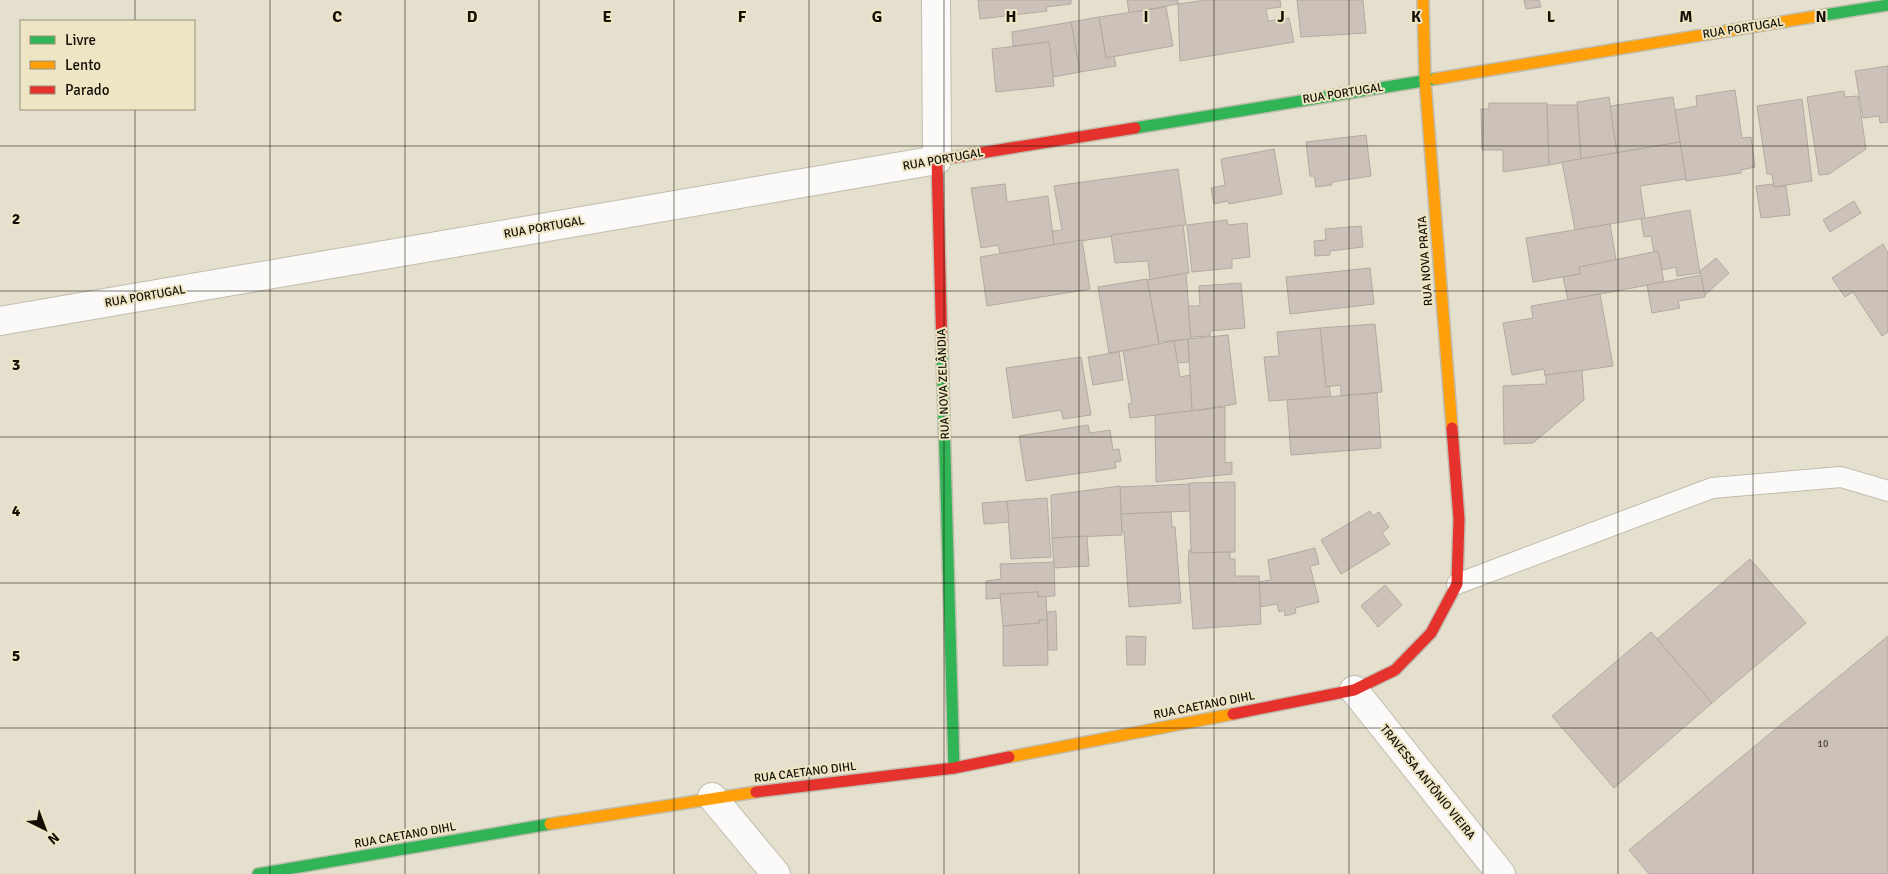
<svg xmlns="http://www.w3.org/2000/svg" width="1888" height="874" font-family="Signika,sans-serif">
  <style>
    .building { fill: #ccc2ba; stroke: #b2aaa1 }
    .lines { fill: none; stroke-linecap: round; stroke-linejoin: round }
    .lane-casing { stroke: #c0bdaf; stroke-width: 22 }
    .street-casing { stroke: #c0bdaf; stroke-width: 30 }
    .fast-casing { stroke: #c0bdaf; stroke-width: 14 }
    .slow-casing { stroke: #c0bdaf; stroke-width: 14 }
    .jam-casing { stroke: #c0bdaf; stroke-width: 14 }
    .lane { stroke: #fbfaf8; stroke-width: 20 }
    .street { stroke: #fbfaf8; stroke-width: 28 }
    .fast { stroke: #30b455; stroke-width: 11 }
    .slow { stroke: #ff9f0a; stroke-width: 11 }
    .jam { stroke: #e5322d; stroke-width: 11 }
    .grid { fill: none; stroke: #120f05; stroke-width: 1; stroke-opacity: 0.55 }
    .labels { text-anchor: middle; stroke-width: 4; stroke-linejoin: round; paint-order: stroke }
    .number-label { font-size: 10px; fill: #403c32 }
    .street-label { font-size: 12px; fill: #120f05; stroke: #eee5c5 }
    .grid-label { font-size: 16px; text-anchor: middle; font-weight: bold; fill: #120f05; stroke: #eee5c5; stroke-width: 4; stroke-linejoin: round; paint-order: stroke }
  </style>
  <rect width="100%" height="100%" fill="#e5e0ce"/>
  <g class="building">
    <path d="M978,0H1071V4L1046,7L1047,11L980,19Z"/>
    <path d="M1127,0H1178V4L1129,13Z"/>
    <path d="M1206,0H1280L1281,7L1266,9L1268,21L1289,18L1294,42L1180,61L1178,4Z"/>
    <path d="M1297,0H1363L1366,33L1301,37Z"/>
    <path d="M1524,0H1539L1541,7L1526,9Z"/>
    <path d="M1166,7L1173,46L1106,58L1099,17Z"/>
    <path d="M1099,17L1106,58L1114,56L1116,66L1080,72L1071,22Z"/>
    <path d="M1071,22L1080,72L1053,77L1049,42L1013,46L1012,32Z"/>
    <path d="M1049,42L1054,86L996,92L992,49Z"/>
    <path d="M1888,66V122L1880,123L1879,116L1863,118L1855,71Z"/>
    <path d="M1735,90L1742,138L1751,137L1755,167L1741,170V173L1686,181L1675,110L1697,106L1696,96Z"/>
    <path d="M1844,91L1845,97L1858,96L1866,149L1829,174L1819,175L1807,97Z"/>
    <path d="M1609,97L1617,153L1581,159L1577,102Z"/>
    <path d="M1673,97L1680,142L1617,153L1610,106Z"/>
    <path d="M1802,99L1812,181L1774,187L1772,174H1767L1757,106Z"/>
    <path d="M1489,103H1547L1549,165L1503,172V150H1482L1481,109H1489Z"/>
    <path d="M1547,105H1577L1581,159L1549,165Z"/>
    <path d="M1366,135L1371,176L1332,182V185L1316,187L1314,176H1310L1306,142Z"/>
    <path d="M1680,142L1686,179L1640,186L1645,218L1575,230L1562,162Z"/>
    <path d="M1274,149L1282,194L1229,204L1228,201L1214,204L1211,188L1225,185L1221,159Z"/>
    <path d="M1178,169L1186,225L1054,245L1052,231L1062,230L1054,186Z"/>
    <path d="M1005,184L1007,202L1048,196L1054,245L1000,254L998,245L981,248L971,188Z"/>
    <path d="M1773,184L1774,187L1786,186L1790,215L1761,218L1756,186Z"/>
    <path d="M1854,201L1861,213L1830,232L1823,220Z"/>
    <path d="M1690,210L1700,273L1677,276L1676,267L1662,270L1658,251L1654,253L1651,236L1644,237L1641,219Z"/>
    <path d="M1227,220L1228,225L1247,223L1250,257L1232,259V268L1192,272L1187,225Z"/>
    <path d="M1610,224L1616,260L1579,267L1580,274L1533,282L1526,238Z"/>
    <path d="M1183,225L1189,273L1150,280L1148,261L1115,263L1111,235Z"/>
    <path d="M1361,226L1363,247L1330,251V255L1315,256L1314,241L1326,240L1325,229Z"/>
    <path d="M1082,240L1090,289L987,306L980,257Z"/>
    <path d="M1883,244L1888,253V332L1882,336L1853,292L1845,297L1832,278Z"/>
    <path d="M1658,251L1664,282L1568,300L1563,277L1580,274L1579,267Z"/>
    <path d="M1716,258L1729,273L1704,296L1700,271Z"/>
    <path d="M1370,268L1374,304L1290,314L1286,277Z"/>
    <path d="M1186,273L1191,339L1159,342L1147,280Z"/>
    <path d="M1701,275L1705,297L1678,301L1680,308L1652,313L1647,285Z"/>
    <path d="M1147,279L1159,345L1109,353L1098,287Z"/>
    <path d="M1241,283L1245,328L1210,331V336L1191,337L1188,306H1200L1199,286Z"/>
    <path d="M1600,294L1613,366L1545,376L1544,369L1512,375L1503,323L1533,318L1531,306Z"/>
    <path d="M1375,324L1382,392L1341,396V385L1326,387L1320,328Z"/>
    <path d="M1320,328L1326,387L1329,386L1331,397L1269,401L1264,357L1279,356L1277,332Z"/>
    <path d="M1228,335L1236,404L1192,411L1188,339Z"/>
    <path d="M1188,339L1189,362L1177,363L1174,341Z"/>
    <path d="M1174,341L1180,377L1190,375L1192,411L1130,418L1128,404L1132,403L1123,351Z"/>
    <path d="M1119,352L1123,380L1093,385L1088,357Z"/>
    <path d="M1081,357L1091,415L1063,419L1061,410L1013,418L1006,368Z"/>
    <path d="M1582,370L1584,400L1533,443L1504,444L1503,386L1546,384V375Z"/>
    <path d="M1377,393L1381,448L1291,455L1287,400Z"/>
    <path d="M1225,407V463L1232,462V474L1156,482L1155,415Z"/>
    <path d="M1088,425L1090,433L1110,430L1113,450L1119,449L1121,461L1115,462L1116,468L1026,481L1019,436Z"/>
    <path d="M1235,482V552L1191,553L1189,483Z"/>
    <path d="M1189,484L1190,511L1121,514L1120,487Z"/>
    <path d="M1120,486L1122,535L1052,538L1051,495Z"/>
    <path d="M1047,498L1051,557L1011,559L1007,501Z"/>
    <path d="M1007,501L1009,522L984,524L982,503Z"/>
    <path d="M1370,511L1373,516L1379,512L1389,527L1382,533L1390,544L1341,574L1321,540Z"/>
    <path d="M1171,512L1172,527H1175L1181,603L1129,607L1124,531H1122L1121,514Z"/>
    <path d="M1087,536L1089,566L1054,568L1052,538Z"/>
    <path d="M1315,548L1319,564L1310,566L1319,602L1295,608L1296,613L1285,616L1284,610L1279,612L1277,604L1260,607L1259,582L1271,580L1268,560Z"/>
    <path d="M1189,550H1191V553L1230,552V559H1235V576H1259L1261,624L1193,629L1188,563Z"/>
    <path d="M1750,559L1806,623L1712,703L1657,639Z"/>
    <path d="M1054,562L1055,596L1038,597V592L1000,594L1001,598L986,599V581L1001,579L1000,564Z"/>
    <path d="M1385,585L1402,605L1378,627L1361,606Z"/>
    <path d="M1038,592V597L1046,596L1047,620H1039L1040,623L1003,626L1000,594Z"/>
    <path d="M1056,611L1057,650H1048L1047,612Z"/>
    <path d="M1039,620H1047L1048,665L1003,666V626L1040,623Z"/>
    <path d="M1651,632L1712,703L1614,788L1552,716Z"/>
    <path d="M1126,636L1146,637L1145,665H1127Z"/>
    <path d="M1888,636V874H1649L1629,850Z"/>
  </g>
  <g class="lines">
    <defs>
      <path id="lane" d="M1457,584L1712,488L1841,477L1888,491"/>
      <g id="street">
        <path d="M0,321L937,160L936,0"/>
        <path d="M1354,690L1501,874"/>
        <path d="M712,797L776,874"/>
      </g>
      <g id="fast">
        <path d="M1818,16L1888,5"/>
        <path d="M1135,128L1435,79"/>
        <path d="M942,350L954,768"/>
        <path d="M258,874L550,824"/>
      </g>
      <g id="slow">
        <path d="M1423,0L1425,80L1452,428"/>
        <path d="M1435,79L1818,16"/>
        <path d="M1009,757L1233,714"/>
        <path d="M550,824L756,792"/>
      </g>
      <g id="jam">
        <path d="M942,350L937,160L1135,128"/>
        <path d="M1233,714L1354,690L1395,670L1431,633L1457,584L1459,519L1452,428"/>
        <path d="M756,792L954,768L1009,757"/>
      </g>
    </defs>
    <use href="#lane" class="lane-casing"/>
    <use href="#street" class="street-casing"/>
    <use href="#fast" class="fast-casing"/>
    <use href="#slow" class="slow-casing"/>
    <use href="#jam" class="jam-casing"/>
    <use href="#lane" class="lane"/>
    <use href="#street" class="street"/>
    <use href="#fast" class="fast"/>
    <use href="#slow" class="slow"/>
    <use href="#jam" class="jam"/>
  </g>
  <path class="grid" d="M135,0V21M270,0V874M405,0V874M539,0V874M674,0V874M809,0V874M944,0V874M1079,0V874M1214,0V874M1349,0V874M1483,0V874M1618,0V874M1753,0V874M135,109V874M0,146H1888M0,291H1888M0,437H1888M0,583H1888M0,728H1888"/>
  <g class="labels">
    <g class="number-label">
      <text x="1823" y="747">10</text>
    </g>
    <g class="street-label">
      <text transform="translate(1743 28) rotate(-9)" y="4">RUA PORTUGAL</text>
      <text transform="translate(1343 93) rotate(-9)" y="4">RUA PORTUGAL</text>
      <text transform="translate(943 159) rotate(-10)" y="4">RUA PORTUGAL</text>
      <text transform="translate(544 227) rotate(-10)" y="4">RUA PORTUGAL</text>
      <text transform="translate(1425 261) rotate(-94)" y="4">RUA NOVA PRATA</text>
      <text transform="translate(145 296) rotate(-10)" y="4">RUA PORTUGAL</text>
      <text transform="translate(943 384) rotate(-92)" y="4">RUA NOVA ZELÂNDIA</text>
      <text transform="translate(1204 705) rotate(-11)" y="4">RUA CAETANO DIHL</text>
      <text transform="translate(805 772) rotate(-7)" y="4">RUA CAETANO DIHL</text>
      <text transform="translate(1428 782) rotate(51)" y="4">TRAVESSA ANTÔNIO VIEIRA</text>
      <text transform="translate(405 835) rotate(-10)" y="4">RUA CAETANO DIHL</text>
    </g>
  </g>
  <g class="grid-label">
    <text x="337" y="22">C</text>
    <text x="472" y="22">D</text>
    <text x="607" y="22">E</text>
    <text x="742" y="22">F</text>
    <text x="877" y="22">G</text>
    <text x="1011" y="22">H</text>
    <text x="1146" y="22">I</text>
    <text x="1281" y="22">J</text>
    <text x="1416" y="22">K</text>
    <text x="1551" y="22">L</text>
    <text x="1686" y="22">M</text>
    <text x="1821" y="22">N</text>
    <text x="16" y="224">2</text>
    <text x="16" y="370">3</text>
    <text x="16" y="516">4</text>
    <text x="16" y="661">5</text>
  </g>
  <rect x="20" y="20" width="175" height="90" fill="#eee5c5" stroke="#968f78"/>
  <rect x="30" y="36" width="25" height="8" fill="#30b455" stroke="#968f78"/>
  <text x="65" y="45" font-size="15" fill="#120f05">Livre</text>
  <rect x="30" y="61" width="25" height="8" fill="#ff9f0a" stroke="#968f78"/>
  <text x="65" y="70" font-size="15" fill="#120f05">Lento</text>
  <rect x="30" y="86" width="25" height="8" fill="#e5322d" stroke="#968f78"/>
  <text x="65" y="95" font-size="15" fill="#120f05">Parado</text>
  <g transform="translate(45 829) rotate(138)" stroke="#eee5c5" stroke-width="4" paint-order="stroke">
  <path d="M0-4L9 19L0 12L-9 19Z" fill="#120f05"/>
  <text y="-8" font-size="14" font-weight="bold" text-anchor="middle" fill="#120f05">N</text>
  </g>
</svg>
